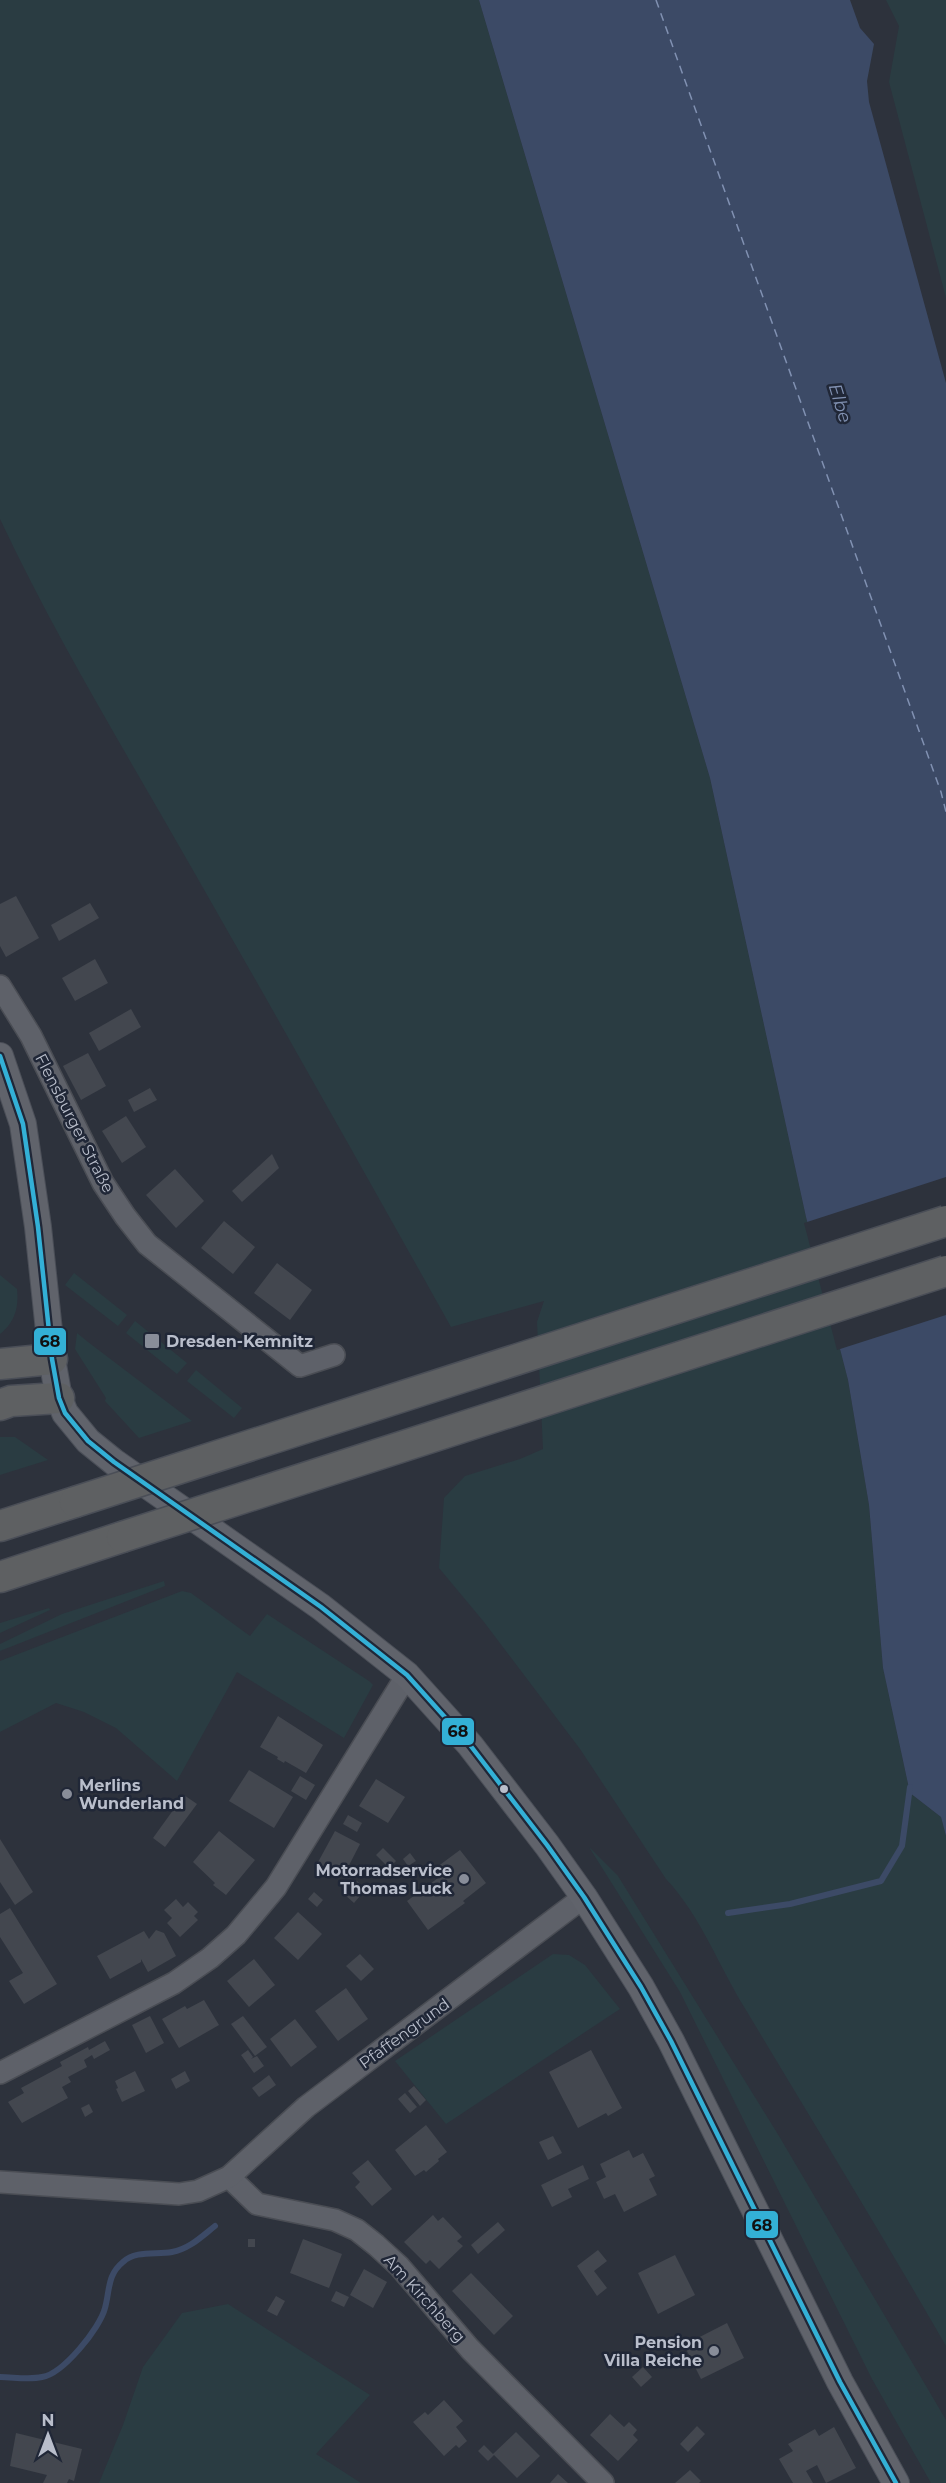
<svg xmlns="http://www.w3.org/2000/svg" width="946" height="2483" font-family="Montserrat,sans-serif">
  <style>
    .green { fill: #2a3c42 }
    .water { fill: #3c4a66 }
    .pier { fill: #2d323c }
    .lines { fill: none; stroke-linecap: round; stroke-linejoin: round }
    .stream { stroke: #3c4a66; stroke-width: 6 }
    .ferry { stroke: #8191b2; stroke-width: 1.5; stroke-dasharray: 8 6; stroke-linecap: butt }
    .building { fill: #43474f }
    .minor-casing { stroke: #4a4d54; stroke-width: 24 }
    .major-casing { stroke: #4b4f58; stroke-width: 28 }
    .highway-casing { stroke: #4a4e57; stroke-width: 33 }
    .minor { stroke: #5e6169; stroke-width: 21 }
    .major { stroke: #60636b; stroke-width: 26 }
    .highway { stroke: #5e6062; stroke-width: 30 }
    .highway-bridge-casing { stroke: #4a4e57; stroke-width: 33; stroke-linecap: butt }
    .highway-bridge { stroke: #5e6062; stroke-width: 30 }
    .bus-1-casing { stroke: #202737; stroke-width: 9 }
    .bus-1 { stroke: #33b0d6; stroke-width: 4.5 }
    .poi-dot { fill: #888d99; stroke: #202737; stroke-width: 2 }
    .bus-dot { fill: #b9becb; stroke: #202737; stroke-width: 2 }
    .labels { text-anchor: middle; stroke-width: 5; stroke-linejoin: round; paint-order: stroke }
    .street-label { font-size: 16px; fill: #b9becb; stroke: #202737 }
    .poi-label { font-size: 16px; font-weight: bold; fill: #b9becb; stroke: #202737; text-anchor: start }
    .water-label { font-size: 18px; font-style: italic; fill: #8191b2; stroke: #202737 }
    .line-badge { stroke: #202737; stroke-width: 2 }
    .pale-badge-label { font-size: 16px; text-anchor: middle; font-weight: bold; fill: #111 }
  </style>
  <rect width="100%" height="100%" fill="#2d323c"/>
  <g class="green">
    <path d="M0,0H479L710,778L806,1217L848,1380L869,1505L883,1668L910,1793L941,1817L946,1836V2346C881,2233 813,2122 746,2010C719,1967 701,1916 666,1879L580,1749L484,1622L439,1568L444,1498L465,1476L520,1459L543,1449L537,1322L544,1301L451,1327C365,1173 278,1019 190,865C125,751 56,638 0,519Z"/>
    <path d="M886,0H946V298L889,82L899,26Z"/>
    <path d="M74,1273L127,1315L118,1326L65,1285Z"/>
    <path d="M0,1275L17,1289C19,1307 15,1322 0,1334Z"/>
    <path d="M135,1321L187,1363L177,1374L126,1333Z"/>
    <path d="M77,1333L88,1342L192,1421L139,1438L105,1401L106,1398L75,1349Z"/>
    <path d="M196,1370L242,1408L234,1418L187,1381Z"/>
    <path d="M0,1437H15L48,1460L0,1475Z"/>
    <path d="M164,1581L165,1586L0,1651V1644L62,1614Z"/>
    <path d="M182,1591L191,1593L250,1636L267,1614L369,1681L373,1685L344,1738L237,1672L177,1781L116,1728L84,1712L56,1703L0,1732V1661Z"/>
    <path d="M49,1608L50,1610L0,1633V1623Z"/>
    <path d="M589,1847L618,1876L779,2136L946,2420V2483H931L872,2379L680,1992Z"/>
    <path d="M553,1954L569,1955L585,1965L620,2009L446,2124L395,2061Z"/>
    <path d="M228,2304L370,2395L316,2454L361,2483H99L123,2425L143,2367L182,2313Z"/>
  </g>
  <path class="water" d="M479,0H850L860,28L874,44L867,81L869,102L946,383V1836L941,1817L910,1793L883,1668L869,1505L848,1380L806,1217L710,778Z"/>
  <path class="pier" d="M946,1177V1315L837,1350L804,1223Z"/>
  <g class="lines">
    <g class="stream">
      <path d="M728,1913L790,1904L881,1881L902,1846L910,1787"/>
      <path d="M0,2377C13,2377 29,2380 42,2377C63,2374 100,2328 105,2308C110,2290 107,2275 123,2262C136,2250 156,2255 172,2252C189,2249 201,2237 215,2226"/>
    </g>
    <path class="ferry" d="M656,0L941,792L946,812"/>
  </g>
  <g class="building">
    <path d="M16,896L39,938L6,957L0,946V904Z"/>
    <path d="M90,903L99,918L59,941L51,925Z"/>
    <path d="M95,959L108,983L75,1001L62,978Z"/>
    <path d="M131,1009L141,1027L99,1051L89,1033Z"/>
    <path d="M88,1053L106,1086L81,1100L63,1066Z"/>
    <path d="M150,1088L157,1100L134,1112L128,1100Z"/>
    <path d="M126,1116L146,1147L122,1163L102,1131Z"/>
    <path d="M272,1154L279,1168L242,1202L232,1191Z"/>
    <path d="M175,1169L204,1201L176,1228L146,1195Z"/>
    <path d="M224,1221L255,1247L233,1274L201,1248Z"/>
    <path d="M277,1263L312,1290L290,1320L254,1293Z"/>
    <path d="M278,1716L323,1745L306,1773L285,1761L284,1763L277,1759L278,1757L260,1747Z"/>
    <path d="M249,1770L293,1797L274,1828L229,1801Z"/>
    <path d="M300,1776L315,1785L306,1800L291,1791Z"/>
    <path d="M376,1779L405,1797L388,1823L359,1806Z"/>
    <path d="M184,1795L197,1804L165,1847L153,1838Z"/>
    <path d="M348,1815L362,1823L357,1832L343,1824Z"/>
    <path d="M219,1831L255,1860L226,1895L213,1885L215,1883L193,1862Z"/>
    <path d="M335,1831L360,1844L343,1877L317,1864Z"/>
    <path d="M0,1839L33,1892L15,1905L0,1882Z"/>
    <path d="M383,1848L396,1861L389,1868L376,1855Z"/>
    <path d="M460,1850L486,1883L463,1901L465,1903L428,1930L407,1901L442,1875L437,1867Z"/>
    <path d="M410,1853L416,1861L408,1866L403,1859Z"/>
    <path d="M357,1881L366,1889L354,1903L345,1895Z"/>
    <path d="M314,1892L323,1900L317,1907L308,1899Z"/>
    <path d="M176,1899L183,1907L188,1902L198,1912L194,1916L198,1920L180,1937L167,1923L172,1918L164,1910Z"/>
    <path d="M10,1908L57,1984L24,2004L9,1981L23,1973L0,1937V1914Z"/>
    <path d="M298,1912L322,1934L298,1960L274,1938Z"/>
    <path d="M156,1930L164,1933L176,1956L148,1972L141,1959V1962L110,1979L97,1956L144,1931L149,1939Z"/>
    <path d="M360,1954L374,1969L361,1981L346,1966Z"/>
    <path d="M254,1959L275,1985L249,2007L227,1981Z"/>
    <path d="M346,1988L368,2019L338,2041L315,2011Z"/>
    <path d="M204,2000L219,2025L179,2048L162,2019L185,2006L187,2009Z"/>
    <path d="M150,2016L164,2043L146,2053L132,2025Z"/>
    <path d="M243,2016L267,2047L255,2056L231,2024Z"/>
    <path d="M295,2019L317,2047L291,2067L270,2039Z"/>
    <path d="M105,2041L110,2050L94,2059L92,2055L84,2060L87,2067L68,2077L71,2082L62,2087L68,2098L22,2123L8,2102L24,2093L21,2088L62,2066L60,2062L88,2047L89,2050Z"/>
    <path d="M248,2050L253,2057L251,2059L257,2056L264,2066L254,2073L241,2055Z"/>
    <path d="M591,2050L622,2108L608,2116L606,2113L578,2128L549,2072Z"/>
    <path d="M135,2071L145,2091L122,2102L116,2089L118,2088L115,2081Z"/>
    <path d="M185,2071L190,2081L176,2089L171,2079Z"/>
    <path d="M269,2075L276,2085L259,2097L252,2088Z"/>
    <path d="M414,2086L426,2100L420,2106L408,2091Z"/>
    <path d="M405,2093L417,2107L410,2113L398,2099Z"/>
    <path d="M89,2104L93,2112L85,2117L81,2108Z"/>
    <path d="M426,2125L447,2152L438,2159L439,2161L426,2172L424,2170L415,2176L395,2150Z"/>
    <path d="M553,2136L562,2153L548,2160L539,2142Z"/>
    <path d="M629,2150L633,2158L643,2153L655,2176L649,2179L657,2195L624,2212L615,2194L604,2199L596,2182L606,2177L600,2164Z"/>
    <path d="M368,2160L392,2189L372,2206L355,2187L360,2182L352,2173Z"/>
    <path d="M583,2165L589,2179L568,2189L572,2197L552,2207L541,2185Z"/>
    <path d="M433,2215L438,2221L443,2217L462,2237L457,2241L463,2246L439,2269L430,2260L426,2264L404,2242Z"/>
    <path d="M498,2222L505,2230L478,2254L471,2245Z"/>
    <rect x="248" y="2239" width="7" height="8"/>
    <path d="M303,2239L342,2254L329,2288L290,2273Z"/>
    <path d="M598,2250L607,2261L594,2271L607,2288L597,2296L577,2266Z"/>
    <path d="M675,2255L695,2295L658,2314L638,2273Z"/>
    <path d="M364,2269L387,2282L373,2308L350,2295Z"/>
    <path d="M471,2273L513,2316L494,2335L452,2291Z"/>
    <path d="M336,2291L349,2297L344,2307L331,2301Z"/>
    <path d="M276,2296L285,2301L277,2316L267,2311Z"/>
    <path d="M727,2323L744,2358L701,2379L684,2345Z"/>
    <path d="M643,2367L652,2377L641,2387L632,2377Z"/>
    <path d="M444,2400L463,2421L456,2427L467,2441L459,2448L456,2445L444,2456L413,2422L425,2412L428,2415Z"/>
    <path d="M610,2414L624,2427L629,2422L637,2430L633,2435L638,2440L618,2461L590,2435Z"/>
    <path d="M697,2426L705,2434L688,2452L680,2444Z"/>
    <path d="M834,2427L856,2468L826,2483L817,2465L806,2471L813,2483H793L779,2459L793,2451L788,2444L815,2429L819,2436Z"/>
    <path d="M516,2432L540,2456L517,2478L494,2455L488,2461L478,2451L484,2445L493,2454Z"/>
    <path d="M16,2433L82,2449L74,2481L69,2479L67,2483H43L47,2475L10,2466Z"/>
    <path d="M690,2470L701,2481L699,2483H675Z"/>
    <path d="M558,2474L568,2483H550Z"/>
  </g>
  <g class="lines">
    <defs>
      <g id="minor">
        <path d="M0,986L31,1036L103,1183L125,1216L147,1244L300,1366L334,1355"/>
        <path d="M0,2073L174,1983L210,1958L236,1935L276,1887L407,1675"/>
        <path d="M229,2177L257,2204L335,2220L357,2230L376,2245L399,2266L470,2349L603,2483"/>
        <path d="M0,2182L179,2194L198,2191L229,2177L306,2107L584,1897"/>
      </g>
      <path id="major" d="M0,1056L23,1124L38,1227L52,1359L59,1398L65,1413L88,1441L114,1462L321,1607L407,1675L470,1745L547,1845L584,1897L641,1987L671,2041L840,2382L896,2483"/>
      <g id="highway">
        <path d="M0,1364L52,1359"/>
        <path d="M0,1405L11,1401L59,1398"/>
        <path d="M0,1526L75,1502"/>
        <path d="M0,1577L122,1537"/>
      </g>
    </defs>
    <use href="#minor" class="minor-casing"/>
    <use href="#major" class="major-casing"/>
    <use href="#highway" class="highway-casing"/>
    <use href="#minor" class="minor"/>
    <use href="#major" class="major"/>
    <use href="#highway" class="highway"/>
    <defs>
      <g id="highway-bridge">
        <path d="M75,1502L946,1221"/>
        <path d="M122,1537L946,1271"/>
      </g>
    </defs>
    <use href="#highway-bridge" class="highway-bridge-casing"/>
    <use href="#highway-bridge" class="highway-bridge"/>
    <defs>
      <path id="bus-1" d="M0,1056L23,1124L38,1227L52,1359L59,1398L65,1413L88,1441L114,1462L321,1607L407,1675L470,1745L547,1845L584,1897L641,1987L671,2041L840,2382L896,2483"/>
    </defs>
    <use href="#bus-1" class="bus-1-casing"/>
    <use href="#bus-1" class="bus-1"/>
  </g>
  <g class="poi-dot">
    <rect x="144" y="1333" width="16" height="16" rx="3"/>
    <circle cx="67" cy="1794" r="6"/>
    <circle cx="464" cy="1879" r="6"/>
    <circle cx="714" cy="2351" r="6"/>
  </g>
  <circle class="bus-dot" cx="504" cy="1789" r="5"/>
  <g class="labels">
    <g class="street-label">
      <text transform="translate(75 1123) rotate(63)" y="6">Flensburger Straße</text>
      <text transform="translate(404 2033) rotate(-36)" y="6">Pfaffengrund</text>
      <text transform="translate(425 2298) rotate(48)" y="6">Am Kirchberg</text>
    </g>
    <g class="poi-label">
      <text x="166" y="1347">Dresden-Kemnitz</text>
      <text x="79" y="1791">Merlins<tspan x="79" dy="18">Wunderland</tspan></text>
      <text x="452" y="1876" text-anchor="end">Motorradservice<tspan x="452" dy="18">Thomas Luck</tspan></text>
      <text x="702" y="2348" text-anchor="end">Pension<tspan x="702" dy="18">Villa Reiche</tspan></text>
    </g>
    <g class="water-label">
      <text transform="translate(840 403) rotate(73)" y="6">Elbe</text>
    </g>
  </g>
  <g class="line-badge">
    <rect x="33" y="1327" width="34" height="29" rx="6" fill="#33b0d6"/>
    <rect x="441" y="1717" width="34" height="29" rx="6" fill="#33b0d6"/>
    <rect x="745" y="2210" width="34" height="29" rx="6" fill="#33b0d6"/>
  </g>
  <g class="pale-badge-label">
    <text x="50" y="1347">68</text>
    <text x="458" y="1737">68</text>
    <text x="762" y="2231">68</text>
  </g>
  <g transform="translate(48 2435)" stroke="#202737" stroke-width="4.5" paint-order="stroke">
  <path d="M0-4.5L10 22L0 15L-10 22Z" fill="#b9becb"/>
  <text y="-9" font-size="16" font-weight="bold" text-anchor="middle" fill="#b9becb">N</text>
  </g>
</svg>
